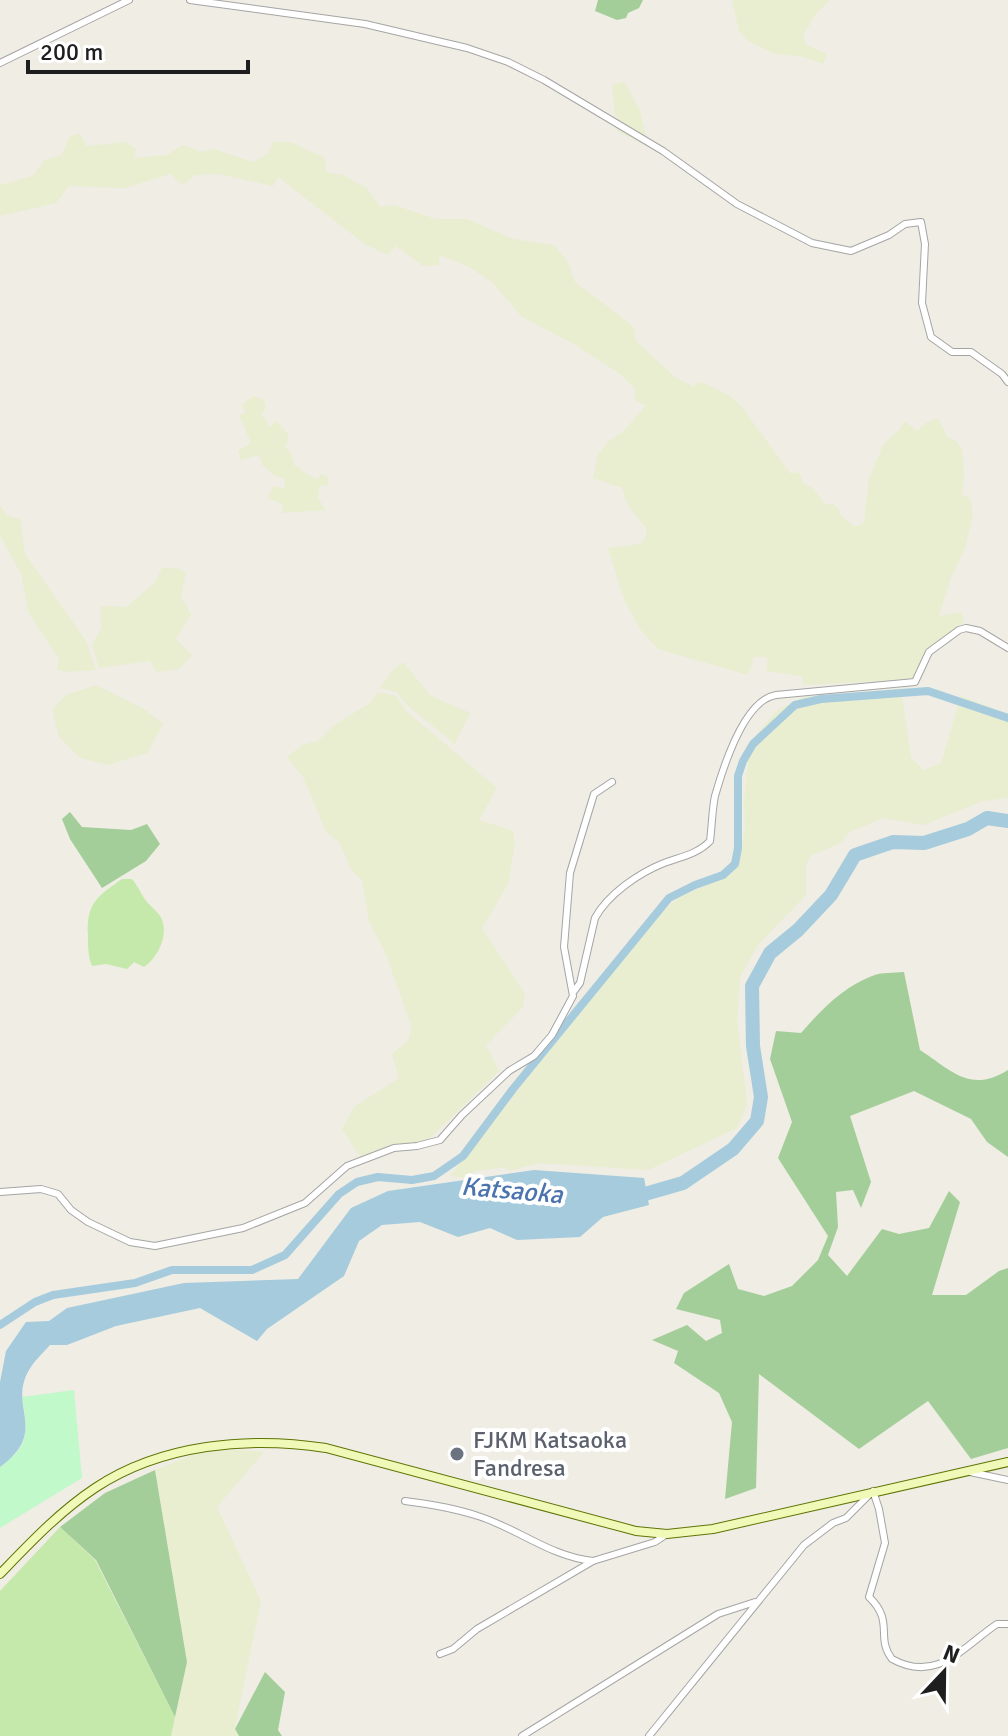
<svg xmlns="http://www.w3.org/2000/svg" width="1008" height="1736" font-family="Signika,sans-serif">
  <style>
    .farmland { fill: #e9eed0 }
    .grass { fill: #c4e9aa }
    .forest { fill: #a4ce99 }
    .park { fill: #c1f9cb }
    .water { fill: #a5cbdd }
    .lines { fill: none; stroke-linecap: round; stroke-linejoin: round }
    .canal { stroke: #a5cbdd; stroke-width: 8 }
    .river { stroke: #a5cbdd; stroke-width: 14 }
    .street-casing { stroke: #a5a5a5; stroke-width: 8 }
    .secondary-casing { stroke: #5f7505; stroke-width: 10 }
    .street { stroke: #fff; stroke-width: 6 }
    .secondary { stroke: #f0f9b8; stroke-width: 8 }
    .worship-dot { fill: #6b7280; stroke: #fff; stroke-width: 3 }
    .labels { text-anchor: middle; stroke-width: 8; stroke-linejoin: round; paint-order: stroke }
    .worship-label { font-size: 24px; fill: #5b616d; stroke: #fff; text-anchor: start }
    .water-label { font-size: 26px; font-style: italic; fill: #4b74ae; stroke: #fff }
  </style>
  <rect width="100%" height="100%" fill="#efede4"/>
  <g class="farmland">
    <path d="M732,0H830L816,14L803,35L805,44L827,54L823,64L800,56L775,54L748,41L739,31Z"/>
    <path d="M624,82L639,108L649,147L617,131L612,85Z"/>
    <path d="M80,133L86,146L125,142L136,149L134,158L167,155L183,145L202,152L214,149L253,162L268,154L273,142H291L325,158L326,172L343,175L367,188L380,207L394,205L436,219H467L513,239L554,245L568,262L575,282L623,318L634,328L636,341L653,357L675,377L694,387L698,382L709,385L730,396L740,405L791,474L798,472L800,474L803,483L814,489L825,505L833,504L838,508L841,516L854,526H859L864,522L869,479L883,445L900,429L905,421L917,431L927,422L938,418L948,438L955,440L962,449L964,474L962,494L970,498L973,515L965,548L951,577L939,616L961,612L964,622L927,649L916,676L905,680L804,685L802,676L766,671L768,659L764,657H754L748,675L658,649L640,629L624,599L608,548L640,544L645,538L647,529L628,506L622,488L593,478L598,454L608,442L624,431L646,405L636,401L634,387L619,373L572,343L522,317L493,283L469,267L439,255V265L423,266L396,246L388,255L366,245L278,177L273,186L217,174L196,175L182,185L170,174L126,188L69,186L56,203L0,216V185L32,176L45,160L62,155L69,137Z"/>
    <path d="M253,396L263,399L266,405L262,415L270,427L277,421L289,436L285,448L290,451L294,465L310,476L318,479L321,474L328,477V486L320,485L318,497L325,510L283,513L282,504L268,498L273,486L284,488L285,479L274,475L262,465L259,455L240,460L238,451L251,443L239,415L245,413L242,405Z"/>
    <path d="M0,505L6,515L20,519L25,554L86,641L96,670L68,672L57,670L59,659L29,613L21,574L0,535Z"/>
    <path d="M162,568H177L186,572L181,597L191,614L176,639L192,655L179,669L157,672L150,661L99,668L92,645L101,629V606L127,607L155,582Z"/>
    <path d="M403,662L431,696L470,713L455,744L407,705L397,692L380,688L392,671Z"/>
    <path d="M96,685L144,709L163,724L147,753L108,765L80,758L59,737L52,709L66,695Z"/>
    <path d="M901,689L911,758L924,770L941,763L961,696L992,708L1008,718V798L983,801L924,825L883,818L850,832L840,843L810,856L806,865V895L758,945L740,977L737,1020L747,1104L737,1128L648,1170L540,1163L509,1171L505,1167L476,1171L465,1178L450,1176L652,921L679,897L732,874L740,859L745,828L744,802L750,742L777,710L804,697Z"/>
    <path d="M378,692L396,696L405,710L497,788L479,820L513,831L515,843L508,884L482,928L525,994L523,1007L486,1045L499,1071L425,1143L362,1159L342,1129L354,1107L399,1078L392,1054L408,1041L412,1028L385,952L369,921L362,880L352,871L339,842L326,832L303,777L287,757L302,745L318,741L333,726L370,703Z"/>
    <path d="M225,1449L264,1452L217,1507L261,1601L235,1728L239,1736H171L187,1662L155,1470L195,1454Z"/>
  </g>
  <g class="grass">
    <path d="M122,879H132C138,886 141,894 146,901C150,906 156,910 160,916C170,932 159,957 144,967L134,962L127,969L106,964L92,966C88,956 88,946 88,935C86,903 98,896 122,879Z"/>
    <path d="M60,1527L95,1560L175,1717L171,1736H0V1591Z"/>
  </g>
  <g class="forest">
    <path d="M598,0H643L639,8L628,13L626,18L617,20L595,11Z"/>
    <path d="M70,812L82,827L131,830L147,824L160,844L146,861L102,888L70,839L62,819Z"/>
    <path d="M904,972L920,1050C951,1070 970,1094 1008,1070V1157L987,1142L971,1119L914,1091L850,1116L871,1182L861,1208L853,1190L836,1192L838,1227L828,1255L847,1276L882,1229L899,1234L929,1228L949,1191L960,1202L932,1295H966L999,1271L1008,1268V1448L971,1459L928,1401L859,1449L759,1374L756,1488L725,1499L732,1422L719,1393L674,1363L678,1351L652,1340L687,1325L706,1341L722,1333L720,1320L676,1309L684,1293L729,1264L738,1289L764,1296L792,1286L818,1260L828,1236L778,1158L792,1122L770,1059L776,1031L801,1033C821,1010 842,988 872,976C881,972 894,973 904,972Z"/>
    <path d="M155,1470L187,1662L175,1717L96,1560L60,1527L105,1493Z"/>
    <path d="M265,1672L285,1692L278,1730L282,1736H239L235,1729Z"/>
  </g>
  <path class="park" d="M74,1390L82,1478L0,1528V1467C30,1445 28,1432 22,1397Z"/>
  <path class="water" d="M534,1170L644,1178L649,1205L603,1217L580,1237L517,1240L490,1228L458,1237L420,1222L382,1225L359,1241L344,1276L267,1329L257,1341L200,1308L116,1326L67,1345H50C43,1353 34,1361 29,1370C7,1408 50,1430 0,1467V1382L6,1351L26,1322L49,1321L67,1308L184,1283L298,1279L351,1208L388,1191Z"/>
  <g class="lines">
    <path class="canal" d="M0,1325L35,1302L53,1295L135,1283L172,1270H252L285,1255L339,1194L357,1182L378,1177L412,1180L434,1176L463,1156L513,1089L669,898L695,885L723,875L735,864L738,848V776L743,761L753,744L795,705L821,699L928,691L1008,718"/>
    <path class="river" d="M631,1198L683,1183L733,1149L757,1121L761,1097L753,1046L752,986L770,953L798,930L831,895L855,855L893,842L924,843L968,829L987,818L1008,821"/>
    <defs>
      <g id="street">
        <path d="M190,0L365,24L467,48L508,62L544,80L663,151L737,204L812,243L851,251L889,235L905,224L921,222L925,244L922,303L931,337L952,352H971L1002,374L1008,382"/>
        <path d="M0,63L129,0"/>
        <path d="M574,991L580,983L595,918C608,894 639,873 664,863C680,857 698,854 710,841C712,826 712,810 715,796C723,768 744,700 776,695L915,682L929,652L959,630L966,628L980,631L1008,648"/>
        <path d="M0,1192L41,1189L58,1194L71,1210L88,1222L130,1242L155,1246L243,1228L305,1203L347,1166L394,1148L417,1146L440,1140L462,1115L509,1071L534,1056L552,1035L573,996L564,947L570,873L594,794L612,782"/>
        <path d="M970,1472L1008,1480"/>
        <path d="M405,1501C429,1504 454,1508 478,1516C517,1528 551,1557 593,1561L655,1542L667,1534"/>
        <path d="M440,1654L453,1649L477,1629L593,1561"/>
        <path d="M522,1736L718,1614L755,1602"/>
        <path d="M649,1736L804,1545L833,1523L846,1518L873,1491L879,1509L885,1543L869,1597C895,1622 875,1637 892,1659C937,1684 964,1646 997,1624H1008"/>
      </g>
      <path id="secondary" d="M0,1574C30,1543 59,1512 95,1488C161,1444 249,1436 326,1448L636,1531L667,1534L713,1529L1008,1462"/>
    </defs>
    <use href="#street" class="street-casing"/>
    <use href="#secondary" class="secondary-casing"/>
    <use href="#street" class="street"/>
    <use href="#secondary" class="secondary"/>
  </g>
  <circle class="worship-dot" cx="457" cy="1454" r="8"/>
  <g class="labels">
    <g class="worship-label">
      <text x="473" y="1448">FJKM Katsaoka<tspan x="473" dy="28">Fandresa</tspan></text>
    </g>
    <g class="water-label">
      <text transform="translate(512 1190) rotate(5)" y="9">Katsaoka</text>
    </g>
  </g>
  <g transform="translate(944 1672) rotate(22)" stroke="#ffffff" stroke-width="6" paint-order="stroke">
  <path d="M0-6L14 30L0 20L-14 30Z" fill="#1e1e1e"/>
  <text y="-12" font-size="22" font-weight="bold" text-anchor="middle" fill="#1e1e1e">N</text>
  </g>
  <path d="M28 60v12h220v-12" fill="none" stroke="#1e1e1e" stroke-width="4"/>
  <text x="40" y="60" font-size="24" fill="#1e1e1e" stroke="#ffffff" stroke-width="6" paint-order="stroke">200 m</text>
</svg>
